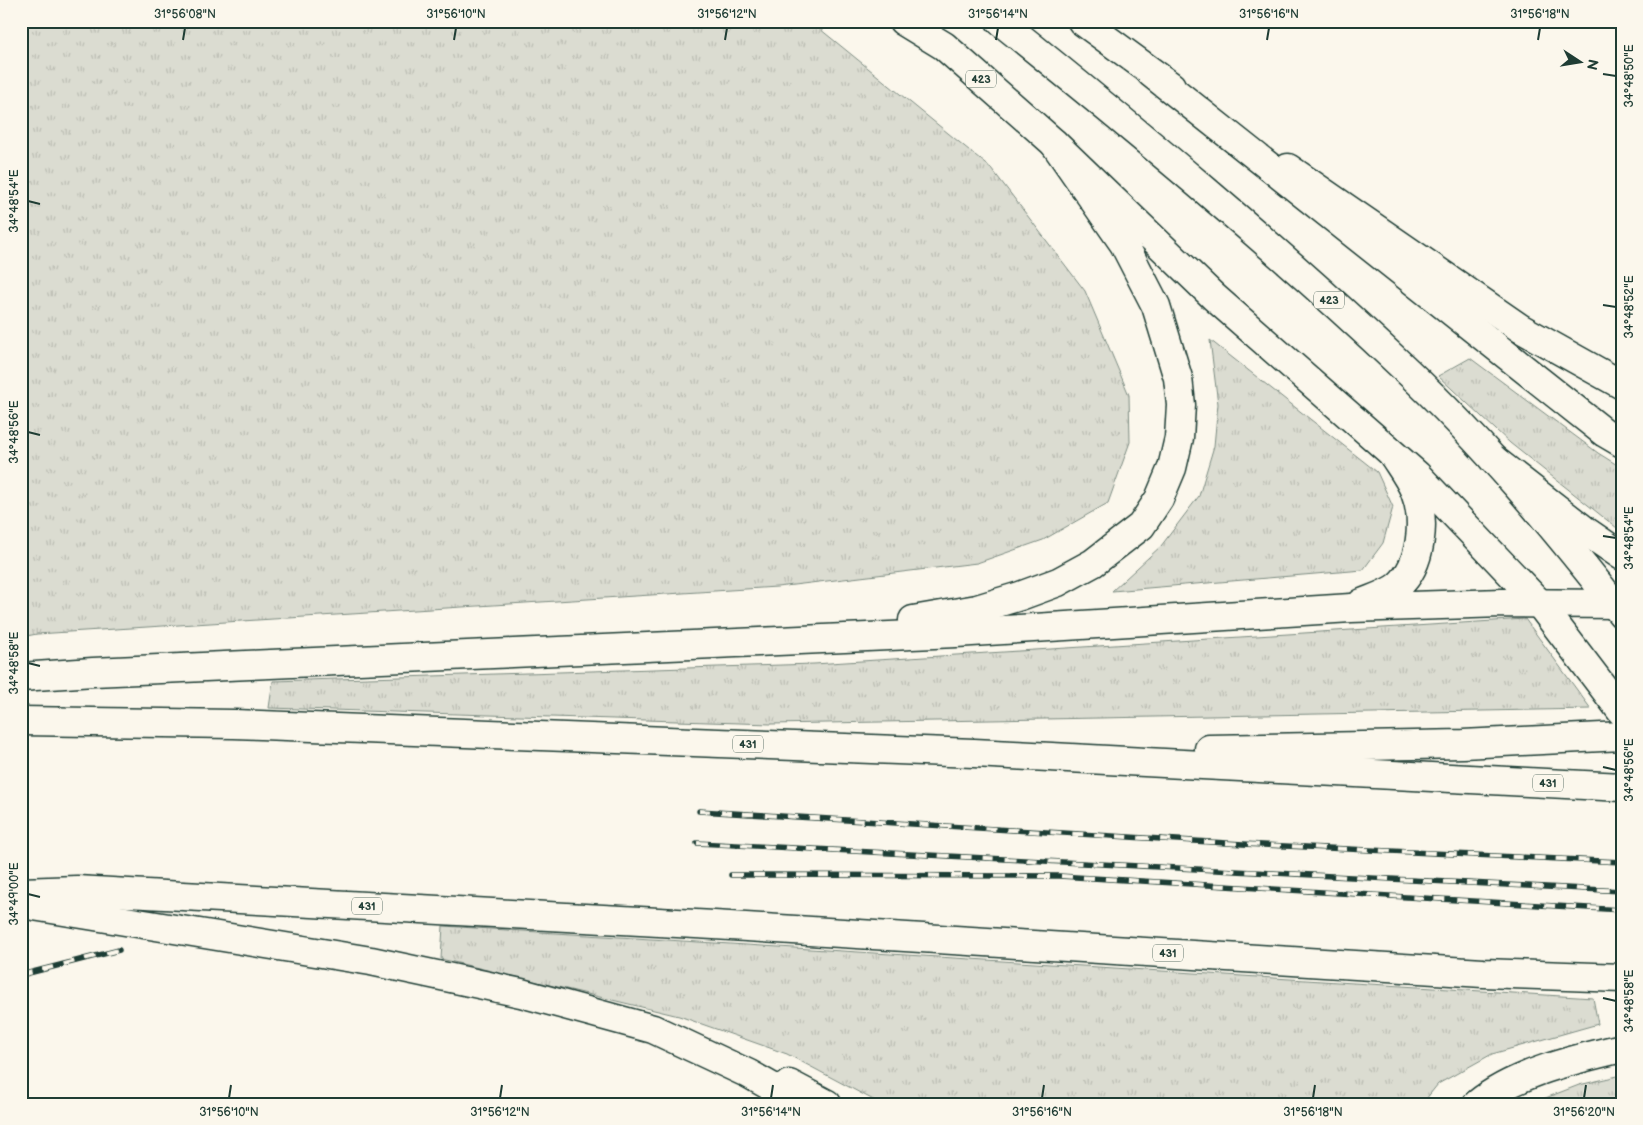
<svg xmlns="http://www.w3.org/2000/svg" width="1643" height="1125" font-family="'Balsamiq Sans',sans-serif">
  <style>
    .grass { fill: url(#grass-tufts); stroke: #7d8c82 }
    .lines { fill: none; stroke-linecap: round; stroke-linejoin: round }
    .primary-casing { stroke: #1f3d34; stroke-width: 31 }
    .motorway-casing { stroke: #1f3d34; stroke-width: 31 }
    .primary { stroke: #fbf7ec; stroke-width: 28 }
    .motorway { stroke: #fbf7ec; stroke-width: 28 }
    .rail-casing { stroke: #1f3d34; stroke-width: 5.5 }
    .rail { stroke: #fbf7ec; stroke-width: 4; stroke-dasharray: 11; stroke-linecap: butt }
    .ticks { fill: none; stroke: #1f3d34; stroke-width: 2 }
    .labels { text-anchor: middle; stroke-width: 4; stroke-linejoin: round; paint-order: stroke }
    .shield { fill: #fbf7ec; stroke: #61756b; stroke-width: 1 }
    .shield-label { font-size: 11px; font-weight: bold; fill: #1f3d34 }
    .neatline { fill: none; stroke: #1f3d34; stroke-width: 2 }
    .ticks-label { font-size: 12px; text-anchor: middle; fill: #1f3d34 }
  </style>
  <defs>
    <pattern id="grass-tufts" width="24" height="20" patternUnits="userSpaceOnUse" patternTransform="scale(1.25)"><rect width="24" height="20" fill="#dbdcd1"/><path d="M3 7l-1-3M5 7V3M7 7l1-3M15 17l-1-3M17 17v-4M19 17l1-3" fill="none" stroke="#bcbeb4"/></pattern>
  </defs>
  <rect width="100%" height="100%" fill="#fbf7ec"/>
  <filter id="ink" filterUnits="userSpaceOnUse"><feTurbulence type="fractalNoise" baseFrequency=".02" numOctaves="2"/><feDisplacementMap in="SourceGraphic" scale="10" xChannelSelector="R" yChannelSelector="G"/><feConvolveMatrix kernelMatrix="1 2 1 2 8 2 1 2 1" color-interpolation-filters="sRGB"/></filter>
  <g filter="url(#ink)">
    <g class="grass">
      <path d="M21,21H803L820,29L991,168L1085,291L1129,395L1130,442L1108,503L1043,540L977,563L777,587L37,634L21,637Z"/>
      <path d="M1210,340L1377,472L1393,507L1383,543L1363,570L1112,591L1161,546L1199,496L1214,446L1218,404Z"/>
      <path d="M1470,358L1598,453L1622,468V532L1510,443L1438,376Z"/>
      <path d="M1525,619L1591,709L771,724L269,708L273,681L814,664Z"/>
      <path d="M443,926L1593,998L1598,1024L1492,1054L1438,1084L1422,1104H881L787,1054L679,1016L441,959Z"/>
      <path d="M1622,1075V1104H1530L1579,1085Z"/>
    </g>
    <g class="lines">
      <defs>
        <g id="primary">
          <path d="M903,21L944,46L1054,143L1214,297L1417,475L1539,603L1622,712"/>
          <path d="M1000,21C1138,132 1275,246 1404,368C1484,443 1555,528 1622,614"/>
          <path d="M1082,21L1171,86"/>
          <path d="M1288,168L1520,328L1622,385"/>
        </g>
        <g id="motorway">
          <path d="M1151,73L1605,433L1622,443"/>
          <path d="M1493,459L1587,532L1622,556"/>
          <path d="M1362,603C1374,598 1388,594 1398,586C1422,565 1426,520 1415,492C1410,479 1400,466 1393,455"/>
          <path d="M913,620L977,609L1020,596L1058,582L1093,563L1141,526L1159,499L1172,468L1179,438L1181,405L1178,378L1156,306L1124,244L1054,143"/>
          <path d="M21,677L93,672L956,633L1351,608L1502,603L1622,604"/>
          <path d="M21,721L234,724L974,753L1622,787"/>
          <path d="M1209,749L1463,744L1622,736"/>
          <path d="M21,892L77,890L146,894L714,925L1483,973L1622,978"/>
          <path d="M21,904L371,961L521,993L653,1029L749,1074L802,1104"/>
          <path d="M789,1084L827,1104"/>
          <path d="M1477,1104C1515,1073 1575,1059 1622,1048"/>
        </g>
      </defs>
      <use href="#primary" class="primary-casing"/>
      <use href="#motorway" class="motorway-casing"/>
      <use href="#primary" class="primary"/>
      <use href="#motorway" class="motorway"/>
      <defs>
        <g id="rail">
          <path d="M699,811L1243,844L1622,862"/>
          <path d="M697,843L1622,891"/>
          <path d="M731,875L1059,876L1622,910"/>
          <path d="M21,975L119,950"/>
        </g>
      </defs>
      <use href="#rail" class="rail-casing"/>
      <use href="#rail" class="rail"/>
    </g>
  </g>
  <path class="ticks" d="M183,40L185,28M454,40L456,28M725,40L727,28M996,40L998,28M1267,40L1269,28M1538,40L1540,28M1603,74L1616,76M28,201L40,204M1603,305L1616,307M28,432L40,435M1603,536L1616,538M28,663L40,666M1603,767L1616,770M28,894L40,897M1603,998L1616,1001M229,1098L231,1085M500,1098L502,1085M771,1098L773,1085M1042,1098L1044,1085M1313,1098L1315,1085M1584,1098L1586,1085"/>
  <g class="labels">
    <g class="shield">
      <rect x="966" y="70.5" width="30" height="17" rx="4"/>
      <rect x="1314" y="291.5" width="30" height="17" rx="4"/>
      <rect x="733" y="735.5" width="30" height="17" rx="4"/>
      <rect x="1533" y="774.5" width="30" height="17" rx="4"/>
      <rect x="352" y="897.5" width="30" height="17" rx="4"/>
      <rect x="1153" y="944.5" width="30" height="17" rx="4"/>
    </g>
    <g class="shield-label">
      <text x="981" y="83">423</text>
      <text x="1329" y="304">423</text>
      <text x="748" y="748">431</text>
      <text x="1548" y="787">431</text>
      <text x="367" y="910">431</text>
      <text x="1168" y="957">431</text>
    </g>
  </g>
  <rect width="1643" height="1125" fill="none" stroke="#fbf7ec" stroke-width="55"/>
  <g transform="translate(1580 62) rotate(102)" stroke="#fbf7ec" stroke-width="4" paint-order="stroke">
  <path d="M0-4L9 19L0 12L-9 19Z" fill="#1f3d34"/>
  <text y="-8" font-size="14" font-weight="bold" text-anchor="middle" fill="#1f3d34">N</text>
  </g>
  <rect x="28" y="28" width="1588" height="1070" class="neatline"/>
  <g class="ticks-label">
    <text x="185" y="18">31°56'08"N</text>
    <text x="456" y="18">31°56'10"N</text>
    <text x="727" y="18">31°56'12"N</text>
    <text x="998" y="18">31°56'14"N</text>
    <text x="1269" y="18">31°56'16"N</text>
    <text x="1540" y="18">31°56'18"N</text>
    <text transform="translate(1629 76) rotate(-90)" y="4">34°48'50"E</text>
    <text transform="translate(14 201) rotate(-90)" y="4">34°48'54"E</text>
    <text transform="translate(1629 307) rotate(-90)" y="4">34°48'52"E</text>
    <text transform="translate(14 432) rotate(-90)" y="4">34°48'56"E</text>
    <text transform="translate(1629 538) rotate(-90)" y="4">34°48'54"E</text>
    <text transform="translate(14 663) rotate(-90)" y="4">34°48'58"E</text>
    <text transform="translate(1629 770) rotate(-90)" y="4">34°48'56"E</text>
    <text transform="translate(14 894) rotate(-90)" y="4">34°49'00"E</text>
    <text transform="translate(1629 1001) rotate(-90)" y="4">34°48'58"E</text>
    <text x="229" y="1116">31°56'10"N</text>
    <text x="500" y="1116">31°56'12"N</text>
    <text x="771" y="1116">31°56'14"N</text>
    <text x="1042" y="1116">31°56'16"N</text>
    <text x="1313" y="1116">31°56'18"N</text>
    <text x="1584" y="1116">31°56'20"N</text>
  </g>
</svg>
